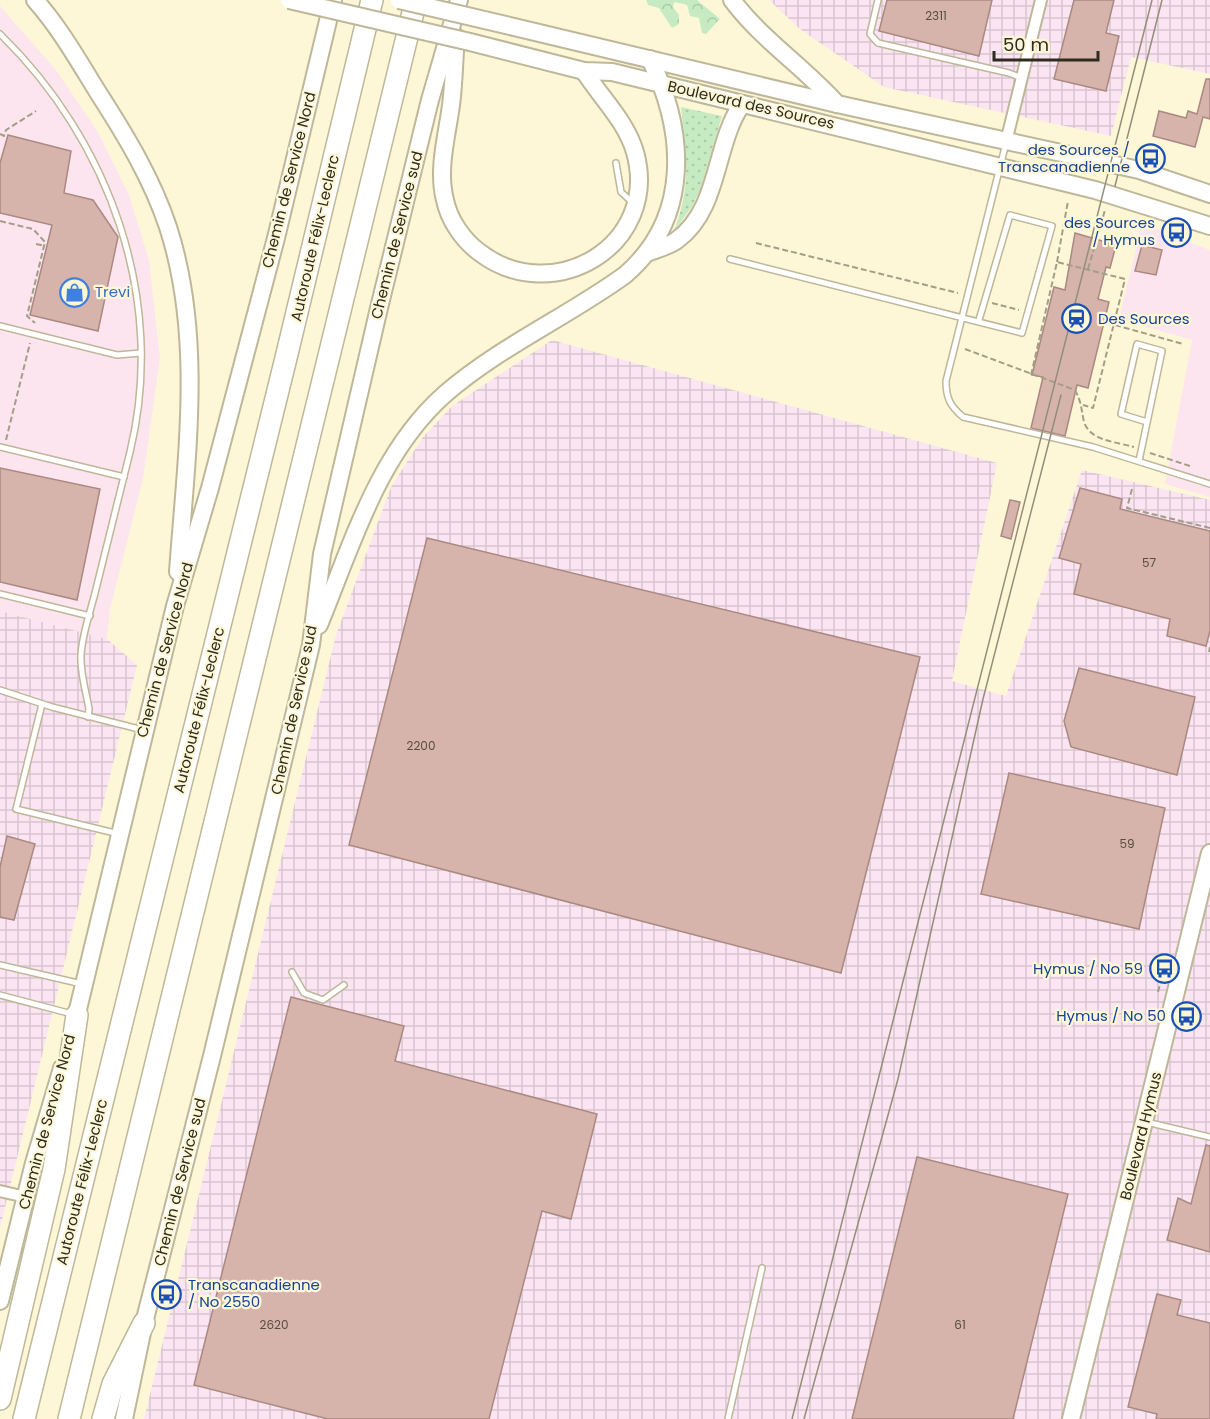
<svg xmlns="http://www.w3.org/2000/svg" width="1210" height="1419" font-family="Poppins,sans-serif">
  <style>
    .commercial { fill: #fde5ef }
    .industrial { fill: url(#industrial-grid) }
    .grass { fill: url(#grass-dots) }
    .forest { fill: url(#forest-crowns) }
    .building { fill: #d6b4ac; stroke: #aa8982; stroke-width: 1.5 }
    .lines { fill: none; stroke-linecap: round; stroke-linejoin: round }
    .lane-casing { stroke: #beb799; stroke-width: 8 }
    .street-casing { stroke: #beb799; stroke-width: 14 }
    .secondary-casing { stroke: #beb799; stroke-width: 20 }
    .highway-casing { stroke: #beb799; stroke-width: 24 }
    .path { stroke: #a39e87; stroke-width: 2; stroke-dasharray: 6 3; stroke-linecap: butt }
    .lane { stroke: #fff; stroke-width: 5 }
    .street { stroke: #fff; stroke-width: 10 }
    .secondary { stroke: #fff; stroke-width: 16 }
    .highway { stroke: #fff; stroke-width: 21 }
    .tram { stroke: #938e78; stroke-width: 1.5 }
    .secondary-bridge-casing { stroke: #beb799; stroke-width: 20; stroke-linecap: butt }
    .secondary-bridge { stroke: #fff; stroke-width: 16 }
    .labels { text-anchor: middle; stroke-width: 4.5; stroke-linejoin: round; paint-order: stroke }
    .number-label { font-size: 12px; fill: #584d42 }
    .street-label { font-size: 15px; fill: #2e2b1f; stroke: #fef7d7 }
    .transit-label { font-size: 15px; fill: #164399; stroke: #fef7d7; text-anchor: end }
    .shop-label { font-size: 15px; fill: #366cbe; stroke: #fef7d7; text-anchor: start }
  </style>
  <defs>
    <pattern id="industrial-grid" width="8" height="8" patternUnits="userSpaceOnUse" patternTransform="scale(1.5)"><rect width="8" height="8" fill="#fbe5f3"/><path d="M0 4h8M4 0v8" fill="none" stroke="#d7c5d0"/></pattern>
    <pattern id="grass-dots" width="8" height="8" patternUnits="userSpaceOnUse" patternTransform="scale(1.5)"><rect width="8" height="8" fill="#c6ebc3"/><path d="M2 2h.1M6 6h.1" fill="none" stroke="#aacaa7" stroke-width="1.8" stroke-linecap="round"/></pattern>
    <pattern id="forest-crowns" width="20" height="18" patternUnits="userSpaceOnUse" patternTransform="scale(1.5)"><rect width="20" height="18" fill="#c6ebc3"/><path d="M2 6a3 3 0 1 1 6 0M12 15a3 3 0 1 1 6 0" fill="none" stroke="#aacaa7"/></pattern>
  </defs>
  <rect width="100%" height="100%" fill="#fef7d7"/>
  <g class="commercial">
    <path d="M0,6L56,70L98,132L129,195L149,260L160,358L143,479L110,609L107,639L0,611Z"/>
    <path d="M1142,223L1210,250V497L1165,484L1192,340L1119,319Z"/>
  </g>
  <g class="industrial">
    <path d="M769,0H1210V74L1131,57L1111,136L884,87L800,29Z"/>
    <path d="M552,340L997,463L952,681L1006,696L1082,470L1210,500V1419H144L336,635L391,487L423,437L452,406Z"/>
    <path d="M0,611L107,639L137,665L0,1228Z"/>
  </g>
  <path class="grass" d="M681,107L722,116L700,190L691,208L674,231C692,185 686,154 681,107Z"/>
  <path class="forest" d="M646,0H697L720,19L706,34L702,33L699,18L690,16L687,5L674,2L673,7L679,15V24L672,28L659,8L648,5Z"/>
  <g class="building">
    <path d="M887,0H992L979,56L879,31Z"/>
    <path d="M1074,0H1114L1106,33L1119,36L1106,91L1054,79Z"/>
    <path d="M1206,79H1210V119L1203,117L1195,147L1153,136L1159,111L1186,118L1188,111L1197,114Z"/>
    <path d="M8,135L71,151L64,193L93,200L118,237L98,331L30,315L52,225L0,213V163Z"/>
    <path d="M1075,233L1116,245L1110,268L1106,267L1098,299L1109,302L1088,388L1077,385L1065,436L1031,428L1043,377L1032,375L1054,287L1065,290Z"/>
    <path d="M1142,245L1162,250L1156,275L1135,271Z"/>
    <path d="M0,468L100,489L77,600L0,582Z"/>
    <path d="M1080,488L1122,499L1120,509L1210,531V631L1206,646L1167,636L1170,619L1074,594L1081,564L1059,558Z"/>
    <path d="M1010,500L1020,502L1011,539L1001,536Z"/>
    <path d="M427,538L920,657L841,973L349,845Z"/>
    <path d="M1079,668L1195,697L1177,775L1071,747L1064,721Z"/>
    <path d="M1009,773L1165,808L1139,929L981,894Z"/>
    <path d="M7,836L35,844L14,920L0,917V867Z"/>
    <path d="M291,997L404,1026L395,1061L597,1114L571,1219L542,1211L489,1419H328L194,1385Z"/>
    <path d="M1206,1145L1210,1146V1252L1167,1240L1178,1198L1191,1204Z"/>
    <path d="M917,1157L1068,1194L1013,1419H852Z"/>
    <path d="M1157,1294L1181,1300L1177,1315L1210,1323V1419H1156L1157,1414L1128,1407Z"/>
  </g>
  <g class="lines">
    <defs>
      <g id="lane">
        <path d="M878,0L870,34L878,43L1009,73L1022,78"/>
        <path d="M0,34C110,141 167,300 130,452C118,499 107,546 95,593C90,613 82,635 81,655C80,673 86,691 89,709L88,717"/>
        <path d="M1006,143L946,381C946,398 950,406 963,417L1093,447L1210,484"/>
        <path d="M616,163L621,192L633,203"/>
        <path d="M730,259L1022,333L1052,226L1010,215L979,320"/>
        <path d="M0,326L117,355L141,353"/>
        <path d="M0,447L124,477"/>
        <path d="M1139,461L1162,351L1137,344L1121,414L1147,422"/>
        <path d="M0,594L90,616"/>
        <path d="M0,690L52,707L143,730"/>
        <path d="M42,704L16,809L119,834"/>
        <path d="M0,965L82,984"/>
        <path d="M292,972L304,993L323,1000L344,985"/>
        <path d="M0,995L72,1014"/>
        <path d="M1146,1122L1210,1137"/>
        <path d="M728,1419L762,1268"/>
      </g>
      <g id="street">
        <path d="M1006,142L1041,0"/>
        <path d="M0,1191L26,1197"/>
      </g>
      <g id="secondary">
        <path d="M35,0C60,28 79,62 99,94C126,136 152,179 168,227C204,338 186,458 178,572"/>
        <path d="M732,0C762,40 804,67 837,104"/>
        <path d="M514,27L837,104L1139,170L1210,194"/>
        <path d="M456,37C454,60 454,83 451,105C447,136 437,169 445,200C449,220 463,240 479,252C553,309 661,245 635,152C626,121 601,98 584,71"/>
        <path d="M470,42L584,71L612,72L1095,190L1210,226"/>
        <path d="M647,253C657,249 669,246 677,240C720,209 714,144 742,104"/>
        <path d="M319,625C352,545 378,453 445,394C499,347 567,317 625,275C691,218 686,132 650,59"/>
        <path d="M74,1026L175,606L210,488L276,238L333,0"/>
        <path d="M0,1301L34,1163L62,1068"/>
        <path d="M124,1419L144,1323L212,1056L311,645L322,554L379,308L430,100L459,0"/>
        <path d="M1071,1419L1210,853"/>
      </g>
      <g id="highway">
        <path d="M0,1399L54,1169L77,1015"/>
        <path d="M24,1419L286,358L372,0"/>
        <path d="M69,1419L416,0"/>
        <path d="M103,1419L113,1384L144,1323"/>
      </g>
    </defs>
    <use href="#lane" class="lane-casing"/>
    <use href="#street" class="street-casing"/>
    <use href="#secondary" class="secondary-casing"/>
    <use href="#highway" class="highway-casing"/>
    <g class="path">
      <path d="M0,134L4,136L6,130L36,111"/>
      <path d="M0,221L33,229L45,242L27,316L35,323"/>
      <path d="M756,243L958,293"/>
      <path d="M36,244L45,246"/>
      <path d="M1057,262L1068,201"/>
      <path d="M1088,269L1105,210"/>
      <path d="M992,303L1019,310"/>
      <path d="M1115,325L1183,344"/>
      <path d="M965,349L1075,390C1082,403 1081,409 1084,422C1090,441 1117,442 1134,447"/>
      <path d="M1031,375L1057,262L1125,279L1093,408L1083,405"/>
      <path d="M6,440L30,343"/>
      <path d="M1150,453L1190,466"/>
      <path d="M1132,489L1127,508L1210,528"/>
      <path d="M1209,652L1210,647"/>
      <path d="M1158,992L1164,969"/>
    </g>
    <use href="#lane" class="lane"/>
    <use href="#street" class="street"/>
    <use href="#secondary" class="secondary"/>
    <use href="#highway" class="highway"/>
    <g class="tram">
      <path d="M1115,186L1162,0"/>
      <path d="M792,1419L1152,0"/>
      <path d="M804,1419L898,1079L983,699L1061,395"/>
    </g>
    <defs>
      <g id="secondary-bridge">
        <path d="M289,0L470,42"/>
        <path d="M399,0L514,27"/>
      </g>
    </defs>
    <use href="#secondary-bridge" class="secondary-bridge-casing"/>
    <use href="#secondary-bridge" class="secondary-bridge"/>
  </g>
  <defs>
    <symbol id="bus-ring" viewBox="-11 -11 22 22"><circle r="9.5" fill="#fef7d7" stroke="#1a4fb4" stroke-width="1.5"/><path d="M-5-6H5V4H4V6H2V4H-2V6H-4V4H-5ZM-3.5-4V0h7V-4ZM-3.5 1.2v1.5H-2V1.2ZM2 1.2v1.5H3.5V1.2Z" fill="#1a4fb4"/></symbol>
    <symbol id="shop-ring" viewBox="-11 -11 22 22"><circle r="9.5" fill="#fef7d7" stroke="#3f7fe0" stroke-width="1.5"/><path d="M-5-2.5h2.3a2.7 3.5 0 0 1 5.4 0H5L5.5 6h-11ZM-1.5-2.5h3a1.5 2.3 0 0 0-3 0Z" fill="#3f7fe0"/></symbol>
    <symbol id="station-ring" viewBox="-11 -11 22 22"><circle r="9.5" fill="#fef7d7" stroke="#1a4fb4" stroke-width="1.5"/><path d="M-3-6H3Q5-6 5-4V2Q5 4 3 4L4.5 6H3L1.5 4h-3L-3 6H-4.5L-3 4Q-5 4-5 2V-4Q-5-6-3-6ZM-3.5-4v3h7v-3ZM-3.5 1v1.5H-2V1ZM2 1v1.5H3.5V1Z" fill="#1a4fb4"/></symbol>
  </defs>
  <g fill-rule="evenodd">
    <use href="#bus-ring" x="1134" y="142" width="33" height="33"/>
    <use href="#bus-ring" x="1160" y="216" width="33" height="33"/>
    <use href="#shop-ring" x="58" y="276" width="33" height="33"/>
    <use href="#station-ring" x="1060" y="302" width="33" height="33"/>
    <use href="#bus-ring" x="1148" y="952" width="33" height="33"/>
    <use href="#bus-ring" x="1170" y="1000" width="33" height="33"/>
    <use href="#bus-ring" x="150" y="1278" width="33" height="33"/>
  </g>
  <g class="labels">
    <g class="number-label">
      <text x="936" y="20">2311</text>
      <text x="1149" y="567">57</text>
      <text x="421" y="750">2200</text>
      <text x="1127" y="848">59</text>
      <text x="274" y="1329">2620</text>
      <text x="960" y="1329">61</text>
    </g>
    <g class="street-label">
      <text transform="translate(751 105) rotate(13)" y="5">Boulevard des Sources</text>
      <text transform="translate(289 180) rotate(-76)" y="5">Chemin de Service Nord</text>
      <text transform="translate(397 235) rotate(-76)" y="5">Chemin de Service sud</text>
      <text transform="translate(315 238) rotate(-77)" y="5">Autoroute Félix-Leclerc</text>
      <text transform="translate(165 650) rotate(-75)" y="5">Chemin de Service Nord</text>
      <text transform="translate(199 710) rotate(-76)" y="5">Autoroute Félix-Leclerc</text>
      <text transform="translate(294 710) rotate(-78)" y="5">Chemin de Service sud</text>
      <text transform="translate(47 1122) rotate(-75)" y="5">Chemin de Service Nord</text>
      <text transform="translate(1141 1136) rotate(-76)" y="5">Boulevard Hymus</text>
      <text transform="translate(82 1182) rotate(-76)" y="5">Autoroute Félix-Leclerc</text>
      <text transform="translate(180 1182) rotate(-76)" y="5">Chemin de Service sud</text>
    </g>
    <g class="transit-label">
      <text x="1130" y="155">des Sources /<tspan x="1130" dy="17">Transcanadienne</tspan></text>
      <text x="1155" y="228">des Sources<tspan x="1155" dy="17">/ Hymus</tspan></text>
      <text x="1098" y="324" text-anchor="start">Des Sources</text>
      <text x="1143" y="974">Hymus / No 59</text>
      <text x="1166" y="1021">Hymus / No 50</text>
      <text x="188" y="1290" text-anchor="start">Transcanadienne<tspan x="188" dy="17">/ No 2550</tspan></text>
    </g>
    <g class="shop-label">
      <text x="95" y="297">Trevi</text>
    </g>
  </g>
  <path d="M994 51v9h104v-9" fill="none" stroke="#2e2b1f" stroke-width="3"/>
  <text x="1003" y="51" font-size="18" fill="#2e2b1f" stroke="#fef7d7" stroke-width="4.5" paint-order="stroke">50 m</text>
</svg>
